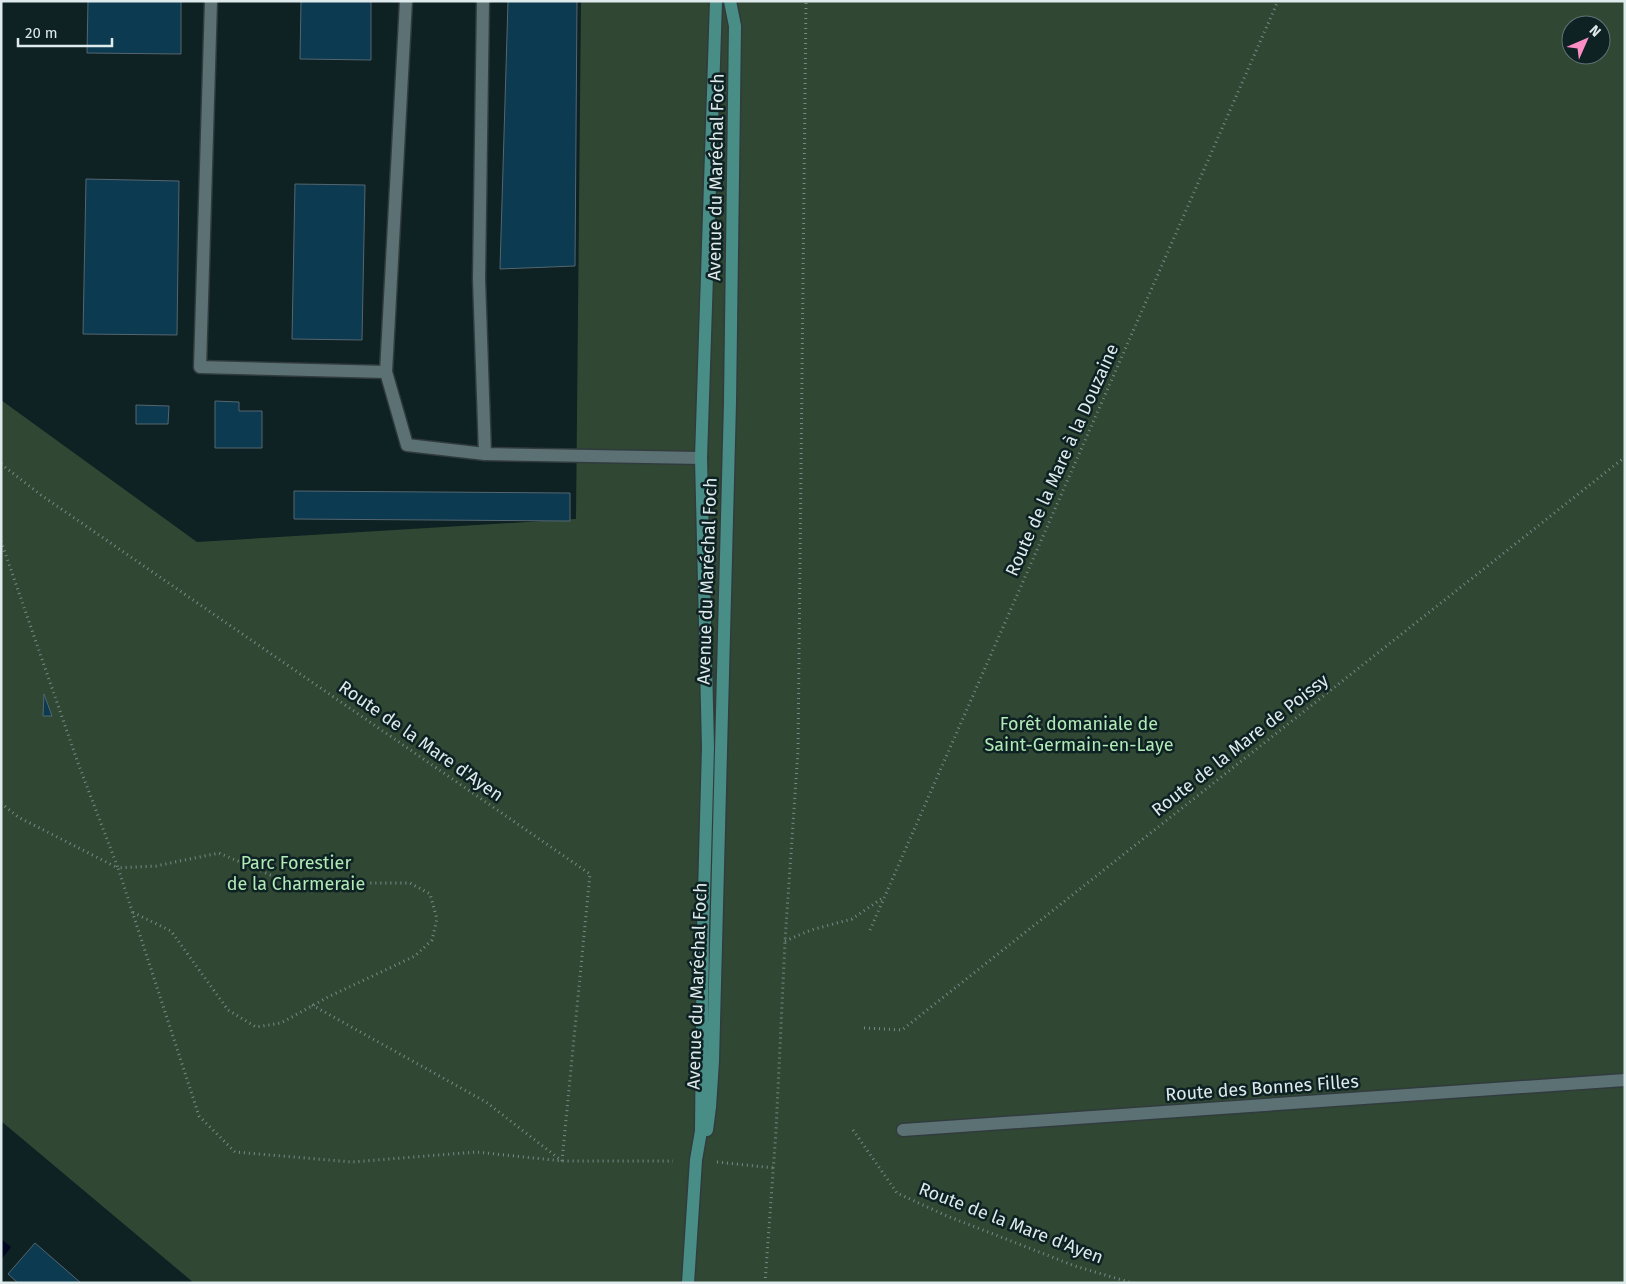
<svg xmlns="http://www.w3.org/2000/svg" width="1626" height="1284" font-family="'Fira Sans',sans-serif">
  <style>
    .green { fill: #304833; fill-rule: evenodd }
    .water { fill: #010722 }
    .building { fill: #0c3a50; stroke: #556670 }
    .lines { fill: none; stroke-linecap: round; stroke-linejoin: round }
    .lane-casing { stroke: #313b3d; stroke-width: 15 }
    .secondary-casing { stroke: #313b3d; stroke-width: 15 }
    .path { stroke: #79888a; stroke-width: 3; stroke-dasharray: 1 4; stroke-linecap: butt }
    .lane { stroke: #5b7173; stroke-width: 12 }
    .secondary { stroke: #498e86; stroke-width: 12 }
    .labels { text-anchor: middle; stroke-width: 5; stroke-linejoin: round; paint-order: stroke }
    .street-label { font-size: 18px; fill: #deeaeb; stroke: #0e2123 }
    .park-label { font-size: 18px; fill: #b1eab6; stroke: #0e2123 }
  </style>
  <rect width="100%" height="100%" fill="#0e2123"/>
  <path class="green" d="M581,1H1625V1283H194L1,1121V400L197,542L576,519ZM1571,25H1601V55H1571Z"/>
  <path class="water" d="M1,1239L11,1247L1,1260Z"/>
  <g class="building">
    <path d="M88,1H181V54L87,53Z"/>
    <path d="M301,1H371V60L300,59Z"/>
    <path d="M508,1H577L575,266L500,269Z"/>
    <path d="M86,179L179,181L177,335L83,334Z"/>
    <path d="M295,184L365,185L362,340L292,339Z"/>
    <path d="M215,401L239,402V411H262V448H215Z"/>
    <path d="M136,405L169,406L168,424H136Z"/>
    <path d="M294,491L570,493V521L294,519Z"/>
    <path d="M44,694L52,716H43Z"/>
    <path d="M35,1243L81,1283H18L8,1274Z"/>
  </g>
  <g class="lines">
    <defs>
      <g id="lane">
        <path d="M211,1L200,367L386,372"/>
        <path d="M406,1L386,372L407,445L485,454L701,458"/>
        <path d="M483,1L479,279L485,454"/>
        <path d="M903,1130L1625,1080"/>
      </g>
      <g id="secondary">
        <path d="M707,1130L710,1107L713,1061L730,402L735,26L730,1"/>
        <path d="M688,1283L696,1160L701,1131L703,931L708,747L701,458L716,1"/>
      </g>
    </defs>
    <use href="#lane" class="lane-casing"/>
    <use href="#secondary" class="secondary-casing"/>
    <g class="path">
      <path d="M1,464L41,495L590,874L562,1161"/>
      <path d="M1,541L78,763L118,868L156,866L219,853L310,892L354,883H410L430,894L437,919L432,940L415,956L328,997L281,1023L256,1027L228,1010L171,931L132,912"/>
      <path d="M1,803L18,817L118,868L199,1116L235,1152L352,1162L476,1152L562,1161H673"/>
      <path d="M870,930L1278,1"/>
      <path d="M785,941L811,930L852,919L884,897"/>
      <path d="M312,1005L486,1102L562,1161"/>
      <path d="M864,1028L902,1030L1625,457"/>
      <path d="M853,1130L897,1193L947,1216L1075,1266L1132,1283"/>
      <path d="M717,1162L774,1168"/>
      <path d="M765,1283L776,1131L785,941L798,751L806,1"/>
    </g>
    <use href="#lane" class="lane"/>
    <use href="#secondary" class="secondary"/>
  </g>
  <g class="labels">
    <g class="street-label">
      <text transform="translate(716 177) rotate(-89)" y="6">Avenue du Maréchal Foch</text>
      <text transform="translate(1062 460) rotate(-66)" y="6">Route de la Mare à la Douzaine</text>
      <text transform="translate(707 581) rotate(-88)" y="6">Avenue du Maréchal Foch</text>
      <text transform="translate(421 741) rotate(35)" y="6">Route de la Mare d'Ayen</text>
      <text transform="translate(1240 745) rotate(-38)" y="6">Route de la Mare de Poissy</text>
      <text transform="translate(697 986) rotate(-88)" y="6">Avenue du Maréchal Foch</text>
      <text transform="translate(1262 1088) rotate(-4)" y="6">Route des Bonnes Filles</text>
      <text transform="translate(1011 1223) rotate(21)" y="6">Route de la Mare d'Ayen</text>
    </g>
    <g class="park-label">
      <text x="1079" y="730">Forêt domaniale de<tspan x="1079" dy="21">Saint-Germain-en-Laye</tspan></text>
      <text x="296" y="869">Parc Forestier<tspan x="296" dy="21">de la Charmeraie</tspan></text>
    </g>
  </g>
  <rect width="1626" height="1284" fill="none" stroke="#deeaeb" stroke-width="5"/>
  <g transform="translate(1586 40) rotate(45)"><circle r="24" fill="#0e2123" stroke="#617173"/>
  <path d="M0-4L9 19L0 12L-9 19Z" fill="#fb8fc5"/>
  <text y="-8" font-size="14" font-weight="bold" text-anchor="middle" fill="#deeaeb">N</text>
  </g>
  <path d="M18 38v8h94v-8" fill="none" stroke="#deeaeb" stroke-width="2.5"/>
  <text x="25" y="38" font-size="15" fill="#deeaeb" stroke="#0e2123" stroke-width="4" paint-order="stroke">20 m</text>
</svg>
